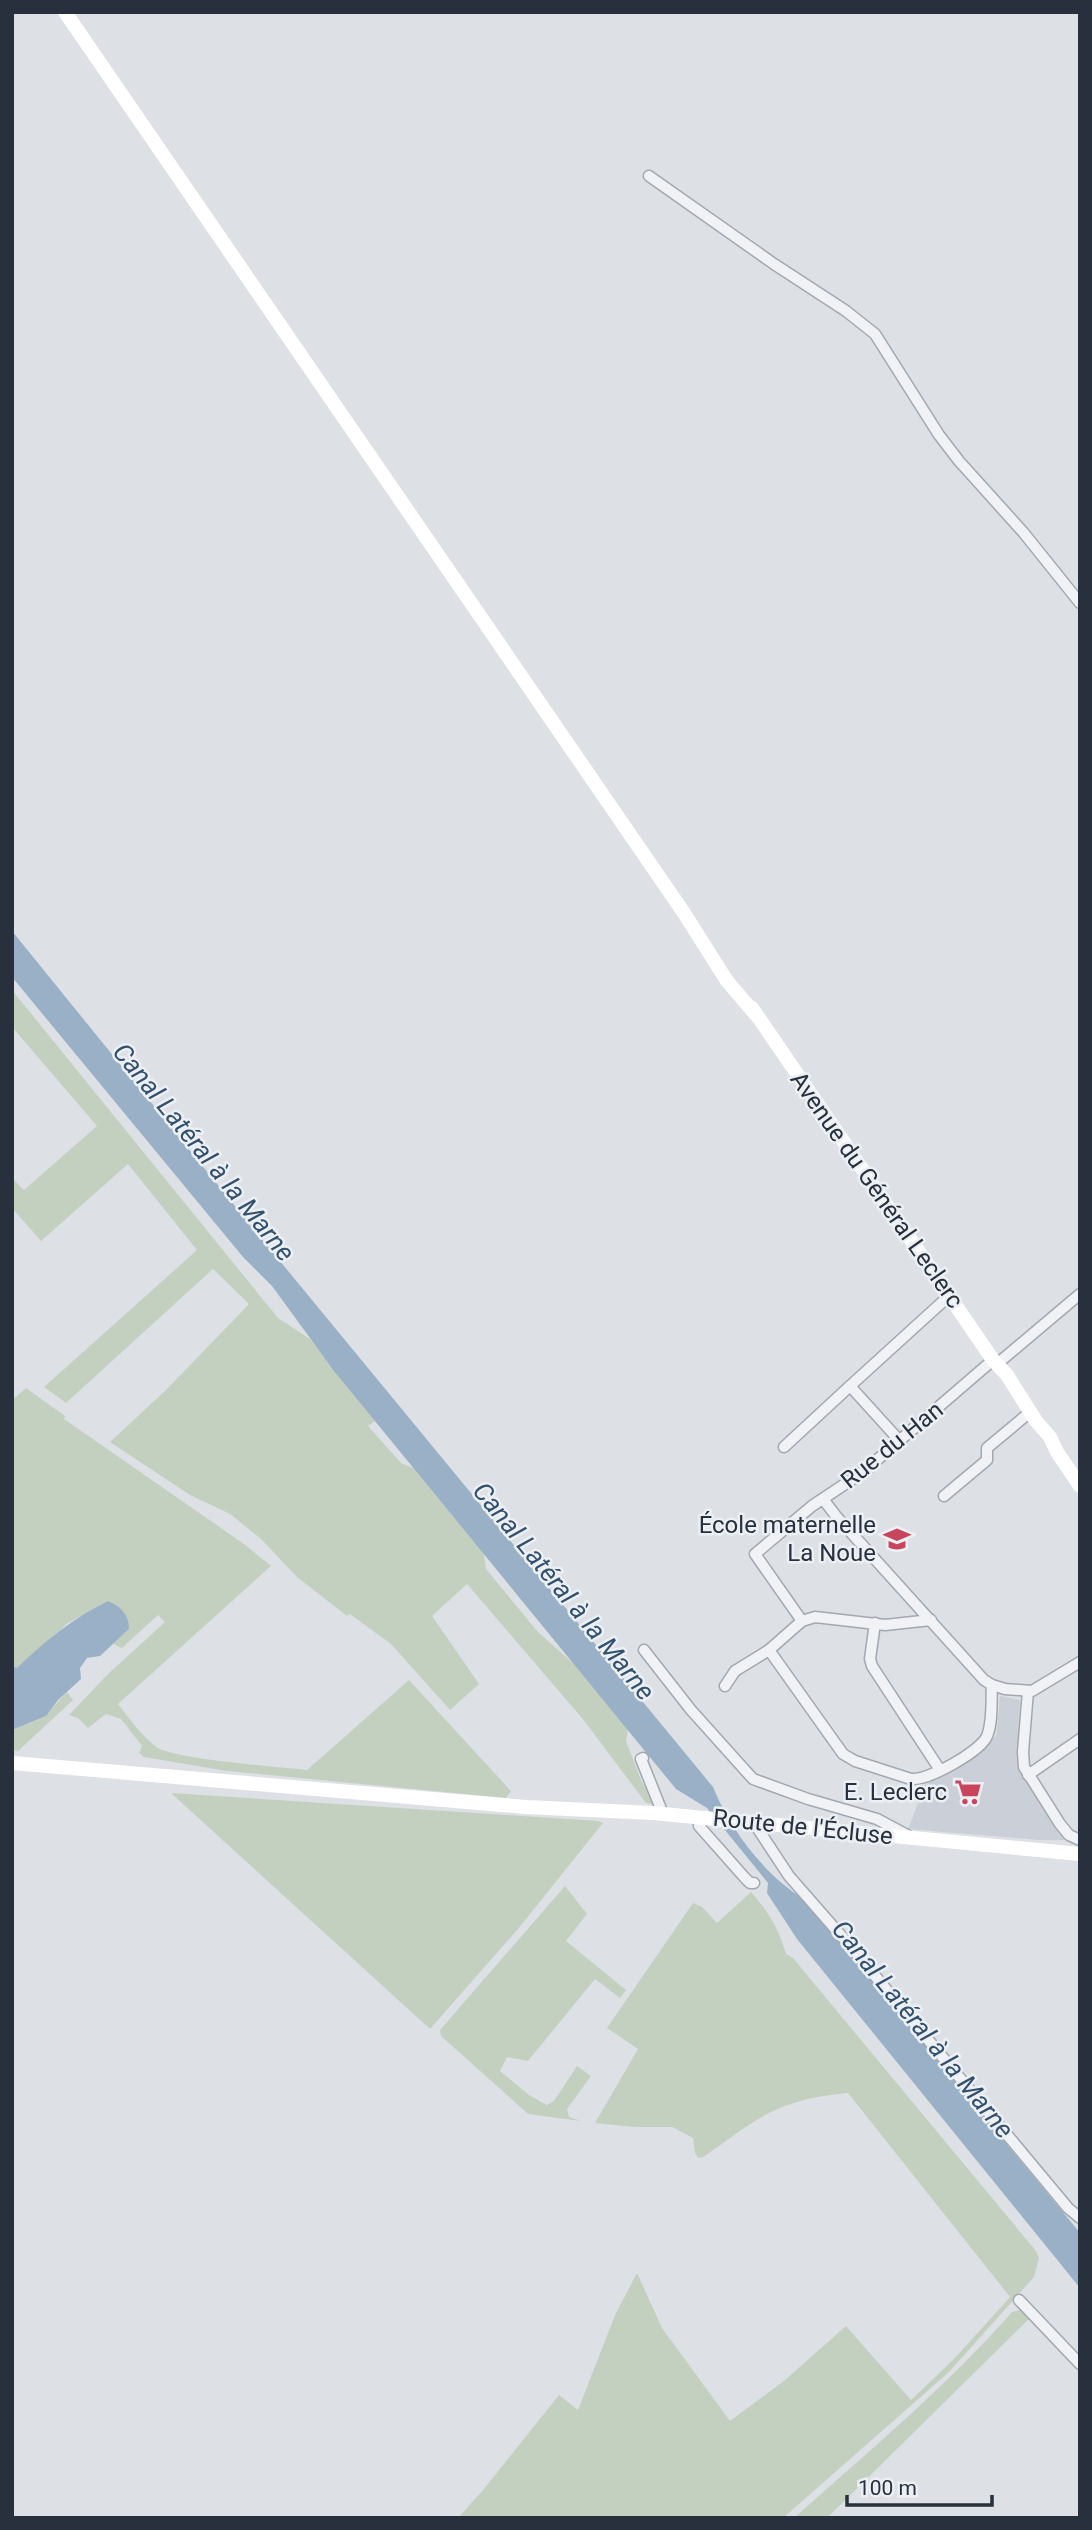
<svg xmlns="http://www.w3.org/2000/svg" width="1092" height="2530" font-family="Roboto,sans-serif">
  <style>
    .built { fill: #cbd0d8 }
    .green { fill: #c4d0bf }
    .water { fill: #99b0c6 }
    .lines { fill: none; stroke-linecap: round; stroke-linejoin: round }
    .minor-casing { stroke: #a3a8b0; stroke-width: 13 }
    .minor { stroke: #f0f2f5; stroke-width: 10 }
    .secondary { stroke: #fff; stroke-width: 14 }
    .labels { text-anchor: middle; stroke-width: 5; stroke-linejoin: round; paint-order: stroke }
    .street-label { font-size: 24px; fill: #27303c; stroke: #ecf0f4 }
    .poi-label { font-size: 24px; fill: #27303c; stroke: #ecf0f4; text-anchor: end }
    .water-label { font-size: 26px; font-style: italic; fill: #33506f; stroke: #ecf0f4 }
  </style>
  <rect width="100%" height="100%" fill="#dde1e6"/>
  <path class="built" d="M1000,1696L1020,1700L1017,1765L1065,1840H1040L908,1829L925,1785L996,1736Z"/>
  <g class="green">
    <path d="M12,990L278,1318L310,1339L375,1421L368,1426L401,1463L413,1468L484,1554L486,1569L538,1632L575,1665L628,1729L626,1741L641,1780L655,1805L646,1803L582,1718L467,1584L432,1616L479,1684L450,1710L391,1644L350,1614L347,1616L297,1577L261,1539L230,1514L190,1495L110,1442L166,1390L249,1304L213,1269L66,1403L44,1387L197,1250L128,1164L41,1241L12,1208V1178L24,1190L97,1126L12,1027Z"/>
    <path d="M26,1388L65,1416L64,1419L244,1544L271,1566L118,1704C130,1719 142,1737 158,1748C176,1759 280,1767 307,1770L409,1680L511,1791L506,1798L227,1771L144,1757L139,1753L142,1746L121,1719L106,1714L88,1728L78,1718L69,1715L108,1674L165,1622L158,1615L122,1648L113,1644L129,1629L108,1601L68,1623L17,1668L12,1666V1400Z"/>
    <path d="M67,1692L73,1700L18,1751L12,1750V1730L44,1717Z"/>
    <path d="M171,1793L598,1821L603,1823L518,1929L430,2029Z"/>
    <path d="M565,1886L587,1914L566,1941L626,1990L620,1998L595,1979L528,2061L507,2057L500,2071L529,2095L547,2105L554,2101L577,2066L591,2076L567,2109L569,2117L581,2121L528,2114L441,2036L440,2030Z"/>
    <path d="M751,1892C768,1911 779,1929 786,1954L793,1958L1036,2251L1039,2258L1034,2277L949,2372L783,2518H458L483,2490L559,2395L578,2410L615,2315L637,2273L662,2328L730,2421L785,2380L846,2326L911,2400L954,2359L1010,2297L848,2093C830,2095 811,2097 794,2103C759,2113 732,2138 703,2157L698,2158L695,2153L693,2138L672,2127H634L595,2123L638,2049L607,2028L693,1903L702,1907L717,1923Z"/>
    <path d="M1020,2310L1029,2319L827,2518H794C869,2451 946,2387 1012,2312Z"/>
  </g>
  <g class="water">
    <path d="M12,931L256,1232L713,1787C730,1829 765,1876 804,1899L1080,2233V2288L797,1939L767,1893L768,1883L707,1808L676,1789L334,1371L272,1286L243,1257L12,977Z"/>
    <path d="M108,1601C121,1607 129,1614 129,1629L100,1656L87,1658L80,1668L81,1679L58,1700L46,1716L12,1730V1666L17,1668C45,1641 73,1618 108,1601Z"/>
  </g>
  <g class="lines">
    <defs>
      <g id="minor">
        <path d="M649,176L774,264L846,311L875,334L939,435L959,461L1023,532L1080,603"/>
        <path d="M997,1364L1080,1294"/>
        <path d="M899,1440L850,1386L950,1295"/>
        <path d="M784,1447L850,1386"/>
        <path d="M944,1496L987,1460V1448L1029,1413"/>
        <path d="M823,1499L836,1516L984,1680L992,1685L1005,1689L1032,1691L1080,1662"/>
        <path d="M931,1620L885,1625L815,1617L802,1621L769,1650L843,1754L855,1761L911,1779C928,1781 981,1751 987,1736C993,1722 991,1700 992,1685"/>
        <path d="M802,1621L755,1554L812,1506L863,1472L993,1360"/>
        <path d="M875,1623L870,1659L872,1666L940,1770"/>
        <path d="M644,1650L691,1710L753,1779L808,1799L877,1819L907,1835"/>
        <path d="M725,1686L735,1671L769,1650"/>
        <path d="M1028,1691L1023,1752L1024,1767L1060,1824L1069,1835L1080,1840"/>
        <path d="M643,1758L641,1759L663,1814"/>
        <path d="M1028,1775L1080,1739"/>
        <path d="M699,1817V1826L745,1878L750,1883H754"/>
        <path d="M754,1823L789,1876L851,1947L1068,2208L1080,2218"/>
        <path d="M1019,2300L1080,2364"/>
      </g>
    </defs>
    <use href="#minor" class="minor-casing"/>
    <use href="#minor" class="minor"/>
    <g class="secondary">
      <path d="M65,12L684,913L727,981L757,1016"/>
      <path d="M752,1008L993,1360L1007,1375L1036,1421L1050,1437L1057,1452L1080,1486"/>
      <path d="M12,1763L526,1807L653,1813L1080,1854"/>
    </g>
  </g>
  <defs>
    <symbol id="school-bare" viewBox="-9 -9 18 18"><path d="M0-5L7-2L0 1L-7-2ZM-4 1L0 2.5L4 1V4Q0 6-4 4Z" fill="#c9455d" stroke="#ecf0f4" stroke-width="2.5" paint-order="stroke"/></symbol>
    <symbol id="supermarket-bare" viewBox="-9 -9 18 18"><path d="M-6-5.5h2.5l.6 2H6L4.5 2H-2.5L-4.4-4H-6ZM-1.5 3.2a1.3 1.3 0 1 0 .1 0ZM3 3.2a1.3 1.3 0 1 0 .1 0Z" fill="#c9455d" stroke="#ecf0f4" stroke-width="2.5" paint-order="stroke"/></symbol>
  </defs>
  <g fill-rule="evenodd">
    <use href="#school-bare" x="878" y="1520" width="38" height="38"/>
    <use href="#supermarket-bare" x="949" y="1773" width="38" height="38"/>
  </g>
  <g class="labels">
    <g class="street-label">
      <text transform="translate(877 1190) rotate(55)" y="8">Avenue du Général Leclerc</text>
      <text transform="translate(892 1445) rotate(-39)" y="8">Rue du Han</text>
      <text transform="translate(803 1827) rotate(6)" y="8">Route de l'Écluse</text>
    </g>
    <g class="poi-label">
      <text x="876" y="1533">École maternelle<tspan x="876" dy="28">La Noue</tspan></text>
      <text x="947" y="1800">E. Leclerc</text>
    </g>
    <g class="water-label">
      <text transform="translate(204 1152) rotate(51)" y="9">Canal Latéral à la Marne</text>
      <text transform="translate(564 1591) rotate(51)" y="9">Canal Latéral à la Marne</text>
      <text transform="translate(923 2029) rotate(51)" y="9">Canal Latéral à la Marne</text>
    </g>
  </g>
  <rect width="1092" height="2530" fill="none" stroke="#27303c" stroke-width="28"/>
  <path d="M847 2495v10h145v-10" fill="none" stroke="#27303c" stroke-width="3.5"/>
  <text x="858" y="2495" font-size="21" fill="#27303c" stroke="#ecf0f4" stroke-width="5" paint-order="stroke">100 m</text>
</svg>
